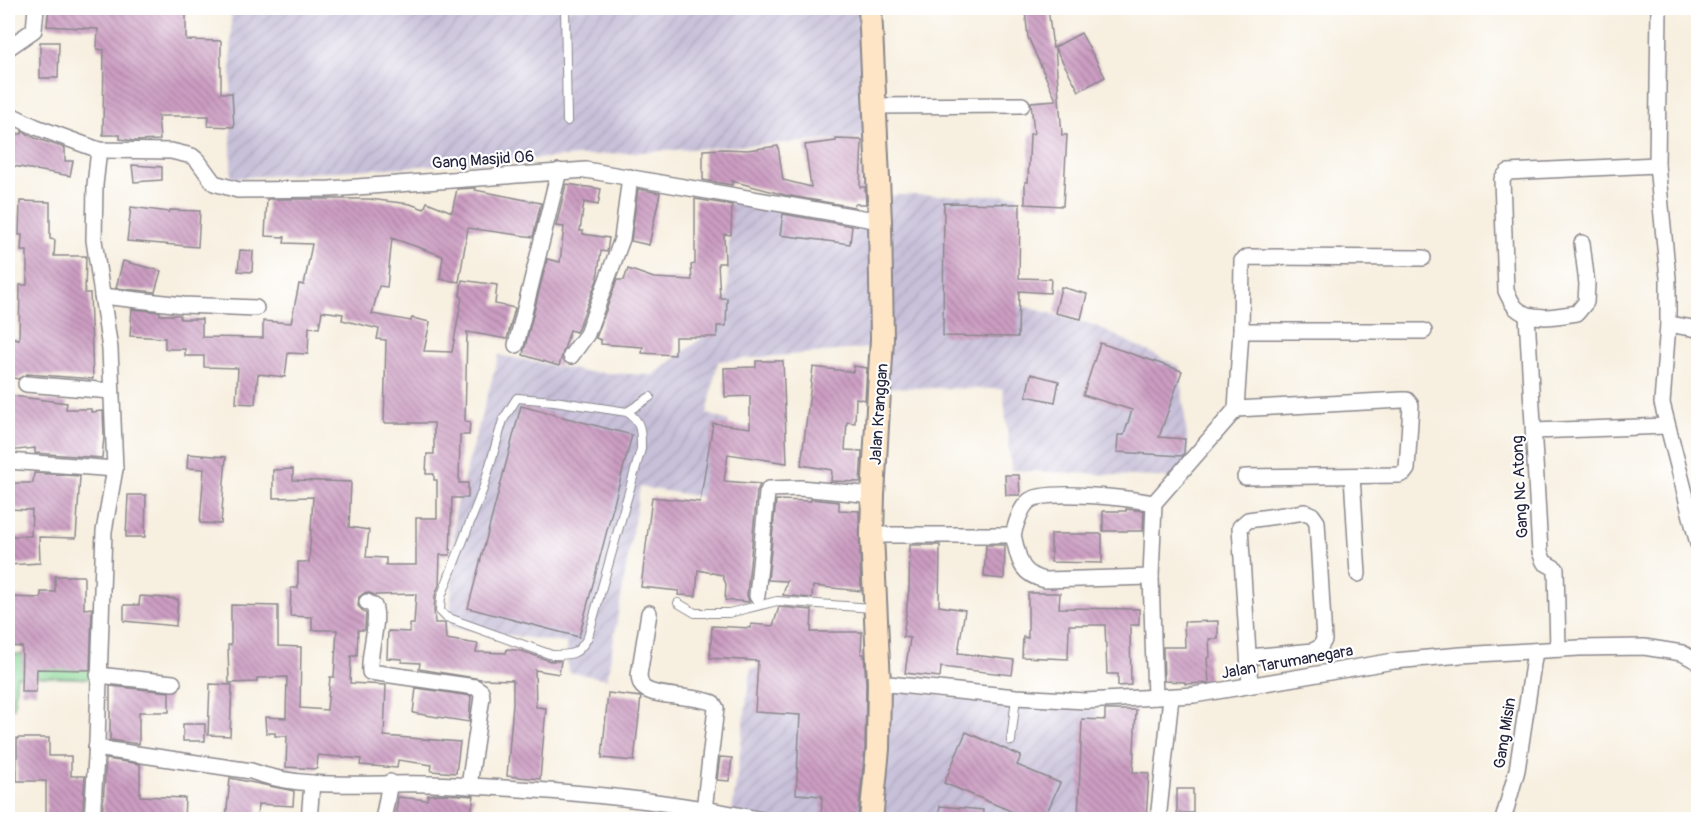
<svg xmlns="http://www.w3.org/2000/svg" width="1706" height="827" font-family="Pangolin,sans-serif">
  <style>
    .industrial { fill: url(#industrial-furrows) }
    .park { fill: url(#park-tufts); stroke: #567c68; stroke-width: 1.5 }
    .building { fill: url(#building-back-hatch) }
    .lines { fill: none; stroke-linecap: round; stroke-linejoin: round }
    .service-casing { stroke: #8c888d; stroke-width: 10 }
    .minor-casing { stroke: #8c888d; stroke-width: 18 }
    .secondary-casing { stroke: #8c888d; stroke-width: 26 }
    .service { stroke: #fff; stroke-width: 8 }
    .minor { stroke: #fff; stroke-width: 15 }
    .secondary { stroke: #fde5c5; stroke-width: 22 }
    .labels { text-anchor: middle; stroke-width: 4.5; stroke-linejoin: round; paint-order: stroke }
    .street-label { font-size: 16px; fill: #22223b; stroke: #fff }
  </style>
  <defs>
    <pattern id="industrial-furrows" width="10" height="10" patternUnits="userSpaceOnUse" patternTransform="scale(1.5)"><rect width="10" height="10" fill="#c7c0d9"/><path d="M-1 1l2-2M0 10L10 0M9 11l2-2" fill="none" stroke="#aba5bb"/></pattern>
    <pattern id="park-tufts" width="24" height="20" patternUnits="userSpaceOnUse" patternTransform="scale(1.5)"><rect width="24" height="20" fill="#8ad796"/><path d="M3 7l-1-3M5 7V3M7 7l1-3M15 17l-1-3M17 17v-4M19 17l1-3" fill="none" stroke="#77b882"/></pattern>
    <pattern id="building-back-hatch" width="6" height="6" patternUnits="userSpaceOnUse" patternTransform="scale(1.5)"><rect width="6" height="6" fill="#cc9dc2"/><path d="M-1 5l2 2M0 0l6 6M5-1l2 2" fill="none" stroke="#a5809f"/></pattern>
  </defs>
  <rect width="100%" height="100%" fill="#fff"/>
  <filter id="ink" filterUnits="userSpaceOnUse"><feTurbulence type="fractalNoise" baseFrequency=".0167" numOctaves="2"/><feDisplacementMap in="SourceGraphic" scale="12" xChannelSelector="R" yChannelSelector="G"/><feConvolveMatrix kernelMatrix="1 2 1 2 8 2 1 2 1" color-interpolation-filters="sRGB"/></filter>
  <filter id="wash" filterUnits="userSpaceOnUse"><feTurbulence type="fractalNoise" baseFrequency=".008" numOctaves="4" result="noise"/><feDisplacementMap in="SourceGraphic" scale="24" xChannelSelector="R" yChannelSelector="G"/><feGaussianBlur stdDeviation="1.35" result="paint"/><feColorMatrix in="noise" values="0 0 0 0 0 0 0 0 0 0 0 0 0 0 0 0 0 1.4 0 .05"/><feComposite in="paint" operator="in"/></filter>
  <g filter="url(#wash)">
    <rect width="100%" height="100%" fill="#f7efdf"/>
    <g class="industrial">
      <path d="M231,8H863L864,138L231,178Z"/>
      <path d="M730,190L868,216L867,195H1017L1015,304L1094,325L1180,367L1191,479L1011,470L1003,389L870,387L869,348L718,361L707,414L729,421L715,499L640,487L607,679L568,672L566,643L450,627L455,509L499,355L586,372L653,375L727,319Z"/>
      <path d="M751,668L998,704L1097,710L1092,819L731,820Z"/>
    </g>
    <path class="park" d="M8,654L95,656V679L17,676L14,708H8Z"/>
    <g id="blocks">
      <g class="building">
        <path d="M49,8H166V9H186V40L221,41V93H232L234,127L208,126L209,116H158L160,140L134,141L120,139V135H103L104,50L97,49L98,29L47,26Z"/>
        <path d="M1048,8L1053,48L1081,33L1105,77L1079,91L1055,48L1062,135H1067L1063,206L1025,204V182H1028L1030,134H1034L1031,102L1056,100L1028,37L1025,11Z"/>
        <path d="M40,42H59L58,78H40Z"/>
        <path d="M22,131L35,138L65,148V161H73L70,176L8,165V133L22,134Z"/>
        <path d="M836,139L862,140L860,187H865L866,204H855L854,207L785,195L732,181V185L703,180V150L725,149L747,150L778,146L783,180L811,187L805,145L836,141Z"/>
        <path d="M132,165L162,167V180L134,182Z"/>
        <path d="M566,184L601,189L598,205L584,202L580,231H583V234L609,238L607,252L601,251L597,280L578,329L576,332L570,330L559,366L523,355L547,259L560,262L564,227L556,226Z"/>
        <path d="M476,188L475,190L541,203L533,237L468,228L459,282L440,279L443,256L392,238L387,287L379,286L372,314L411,321L412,318L430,322L424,351L452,352L462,297L460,296L462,280L497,285L495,304L515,308L507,339L467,332L465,421L470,422L469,435H460L459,483H468V498H452L450,555H440L439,585L435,596L434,611L435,623H445L446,639L478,644L476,652L506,653L507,649L522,651L550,661H561L559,674L535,670L536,707L546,708L540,779L507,776L513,704V680L481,679L419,669L420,663L402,662V659L387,658L388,631L410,632V624H414L416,594L375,595L366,592L359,597L358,606L366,614L365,627V630H358L357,656H351L350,683L386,685L384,736L460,742L456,773L431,771L432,765L398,760L397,768L360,765L361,759L318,755L317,769L286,767L287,736H275V733H266L265,717L286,718L287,677L257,678V682L229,683L228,645H231V605L278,606V646L301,647L300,708L327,710L330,677H334L337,630H312V617L290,616L291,588H298V562H309L313,497L273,498V470L293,469V480L351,482L349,527L369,530L366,557L386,558V565H416V518H437V480H434V474H426L427,454H434V423H384L386,340L377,339L379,329L342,320L343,314L322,311L319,328L309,327L308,354L288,353L285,377L258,374L255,404L236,403L238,368L204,367V356H185V349H165V338L130,336L132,309L160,312V315H180V319H202V337L263,338V321L291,323L299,284L304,285L312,244L284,243L285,237L265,236L267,199H369L410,204L424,209L427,202L452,212L457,189Z"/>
        <path d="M638,189L660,193L649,245L631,241Z"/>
        <path d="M695,199L732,205L731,235L724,234L725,263H718L720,298H727L726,326H717V337H675V355L642,353L643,347L601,344V340L596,338L617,280H624L628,269L654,278L692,280L691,265L695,264Z"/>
        <path d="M20,201L50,202V239L55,240L54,256H86L85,293H90L93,379L27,374L18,379L8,377V337L19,339L20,285H27V251H21L22,235H19Z"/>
        <path d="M944,203L1020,204L1019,278L1051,279L1050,293L1019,291L1018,337L943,336Z"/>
        <path d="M131,207L169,212L170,210L200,211L198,247L127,241Z"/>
        <path d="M783,214L852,226L850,244L780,235Z"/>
        <path d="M240,250L253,251L252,272L238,271Z"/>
        <path d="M123,261L161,271L155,292L116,288Z"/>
        <path d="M1061,287L1087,294L1081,319L1055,313Z"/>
        <path d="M1100,343L1182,371L1159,437L1185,439L1184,453L1182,456L1117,452L1118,435H1124L1132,410L1083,395Z"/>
        <path d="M756,361H783L787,463L728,454L724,481L760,484L757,492L747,595L749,602L725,600L726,584L722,575L698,570L696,596L678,595L679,591L641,587L652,497L700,502L713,423L750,428V396L725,397L724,368L756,367Z"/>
        <path d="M854,366L867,368L865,400L856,398L855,423L847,422L845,450L862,451L860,482L831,481L832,470L801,465L813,367L853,372Z"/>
        <path d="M1031,374L1059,381L1055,402L1026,396Z"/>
        <path d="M13,396L67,403L66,409H91V412L103,411L104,437L102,458L35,453V448L8,451V417Z"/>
        <path d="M521,406L632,435L579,637L468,608Z"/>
        <path d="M188,454L226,457L221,524L200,523L204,469L187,468Z"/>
        <path d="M34,473L80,476L76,538L39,537L40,563L8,565V536H31L32,510L8,509V483H33Z"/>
        <path d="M1005,475H1019L1020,495H1006Z"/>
        <path d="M128,495H146L145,537H126Z"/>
        <path d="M811,499L839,502V510L859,511L861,591L813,586L812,598L783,595L787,581L768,580L776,500L811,501Z"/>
        <path d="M1126,509L1144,511L1143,531H1103V511H1126Z"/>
        <path d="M1051,534H1102V563L1051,562Z"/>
        <path d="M910,545H940L939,606L965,610L958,653L1014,660L1012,675L941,667L940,677L905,673L910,638L903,637L909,589Z"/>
        <path d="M986,545H1005L1004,579L984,577Z"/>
        <path d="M55,576H84V609L92,608L90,670L37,669L36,692H21L22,647L8,646V597L41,598V592H55Z"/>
        <path d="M1028,593H1060L1059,608L1139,609V625H1130L1131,685L1118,686V674H1107L1105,625H1069L1068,659L1022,657L1023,637L1028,638Z"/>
        <path d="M140,596L178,599L176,626L124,621V605H139Z"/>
        <path d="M779,607L812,610L811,632H862L861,654H864L866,683L865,748L858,816L853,815V819H821L822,796L796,794L800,715L755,712L758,661L710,658L712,626L751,628V624L773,626Z"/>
        <path d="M1218,621V639H1209L1210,657L1207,658L1209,683L1185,684V682L1164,681L1163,647H1185L1184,622Z"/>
        <path d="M210,684L232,685L230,736L208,735Z"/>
        <path d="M110,686L169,692V712H139V744L110,740Z"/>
        <path d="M416,688L471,696L469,722L413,713Z"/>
        <path d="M608,693L641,697L634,761L602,758Z"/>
        <path d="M1105,710H1136L1133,772L1149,773L1146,819H1078L1082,719L1105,720Z"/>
        <rect x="183" y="724" width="22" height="17"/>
        <path d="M966,732L1021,756L1017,765L1060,783L1044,819H1017L1018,814L944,783Z"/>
        <path d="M17,738H49V756H71V776H85L82,819H46V781H17Z"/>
        <path d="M720,757L732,758L729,781L717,780Z"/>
        <path d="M106,759L140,764V796L185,798L184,819H102Z"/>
        <path d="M230,778L294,791L293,806L258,804L257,819H226Z"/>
        <rect x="1177" y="789" width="16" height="24"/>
        <path d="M442,794L474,796L470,819H395L398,797L427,800L428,795Z"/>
        <path d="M940,806L983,810L982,819H938Z"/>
      </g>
    </g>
  </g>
  <g filter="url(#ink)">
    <use href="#blocks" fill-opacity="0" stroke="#8c888d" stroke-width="1.5"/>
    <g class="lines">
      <defs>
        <g id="service">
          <path d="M565,8L567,121"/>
          <path d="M627,412C642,421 641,433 641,449L588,637C578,655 572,655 552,655L446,617L440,611L441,597L483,489L503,420L517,398L554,401L627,412L650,397"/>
          <path d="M678,603L695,613H729L777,601L872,608"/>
          <path d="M1011,741L1016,697"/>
        </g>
        <g id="minor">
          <path d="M1659,8L1657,165L1668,278V324L1662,403L1698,544"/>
          <path d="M8,48L34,30L36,8"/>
          <path d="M874,106L1022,105"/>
          <path d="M8,111L13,116L36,127L99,150L171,151L192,156L198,161L214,183L238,190L330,189L586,170L880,221"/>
          <path d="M1582,243L1587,284L1586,302L1577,313C1559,316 1531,322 1516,308C1512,304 1509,297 1506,291L1502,179L1508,172L1657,165"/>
          <path d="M102,296L183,305L256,308"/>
          <path d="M1527,315L1540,552L1544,562L1556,569L1558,649"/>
          <path d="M1668,324L1698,329"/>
          <path d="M1241,331H1424"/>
          <path d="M516,345L559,171"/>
          <path d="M571,356L587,334L622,239L630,177"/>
          <path d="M26,384L111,391"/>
          <path d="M1236,409L1402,400H1407L1411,405L1407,469L1404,473L1399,475L1245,477"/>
          <path d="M1534,431L1666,426"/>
          <path d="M8,461L115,469"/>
          <path d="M1352,476L1358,574"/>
          <path d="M872,535H1013C1016,524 1020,508 1029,501C1044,488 1133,499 1154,503"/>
          <path d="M1013,535C1019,557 1018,574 1045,580L1151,577L1154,503L1236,409L1241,331L1242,261L1248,257L1423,258"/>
          <path d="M1151,577L1155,697"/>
          <path d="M757,596L767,493L769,489L800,488L873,495"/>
          <path d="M367,602L374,606C380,621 368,653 370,672L475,687L481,691L482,697L469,786"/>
          <path d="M649,613L639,675C640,680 639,684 644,688C655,698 696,695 713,703L716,708L704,810"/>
          <path d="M1249,657L1313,651L1320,647L1324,640L1317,522L1312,515L1305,512L1248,520L1240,527L1250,685"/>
          <path d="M98,675L173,683"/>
          <path d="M879,683L1016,697L1085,701L1194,695L1394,661L1461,655L1579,648L1644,647L1682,653L1698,662"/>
          <path d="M96,748L251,771C304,791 375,782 432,784C542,789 653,797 762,820"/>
          <path d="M92,820L97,741L104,531L115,469L110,349L94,240L95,185L99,150"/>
          <path d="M309,820L312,783"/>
          <path d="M383,820L390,782"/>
          <path d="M1158,820L1171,697"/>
          <path d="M1503,820L1517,770L1535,651"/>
        </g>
        <path id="secondary" d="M870,8L880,221L882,339L873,495L872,535L879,683L878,749L871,820"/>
      </defs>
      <use href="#service" class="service-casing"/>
      <use href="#minor" class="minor-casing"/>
      <use href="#secondary" class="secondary-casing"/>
      <use href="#service" class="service"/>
      <use href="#minor" class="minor"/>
      <use href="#secondary" class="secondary"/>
    </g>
  </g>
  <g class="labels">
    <g class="street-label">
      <text transform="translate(483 159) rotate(-4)" y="6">Gang Masjid 06</text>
      <text transform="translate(878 414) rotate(-86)" y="6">Jalan Kranggan</text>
      <text transform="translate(1519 487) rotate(-93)" y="6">Gang Nc Atong</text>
      <text transform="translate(1287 661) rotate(-10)" y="6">Jalan Tarumanegara</text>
      <text transform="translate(1504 733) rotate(-81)" y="6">Gang Misin</text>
    </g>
  </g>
  <rect width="1706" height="827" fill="none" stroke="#fff" stroke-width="30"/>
</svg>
